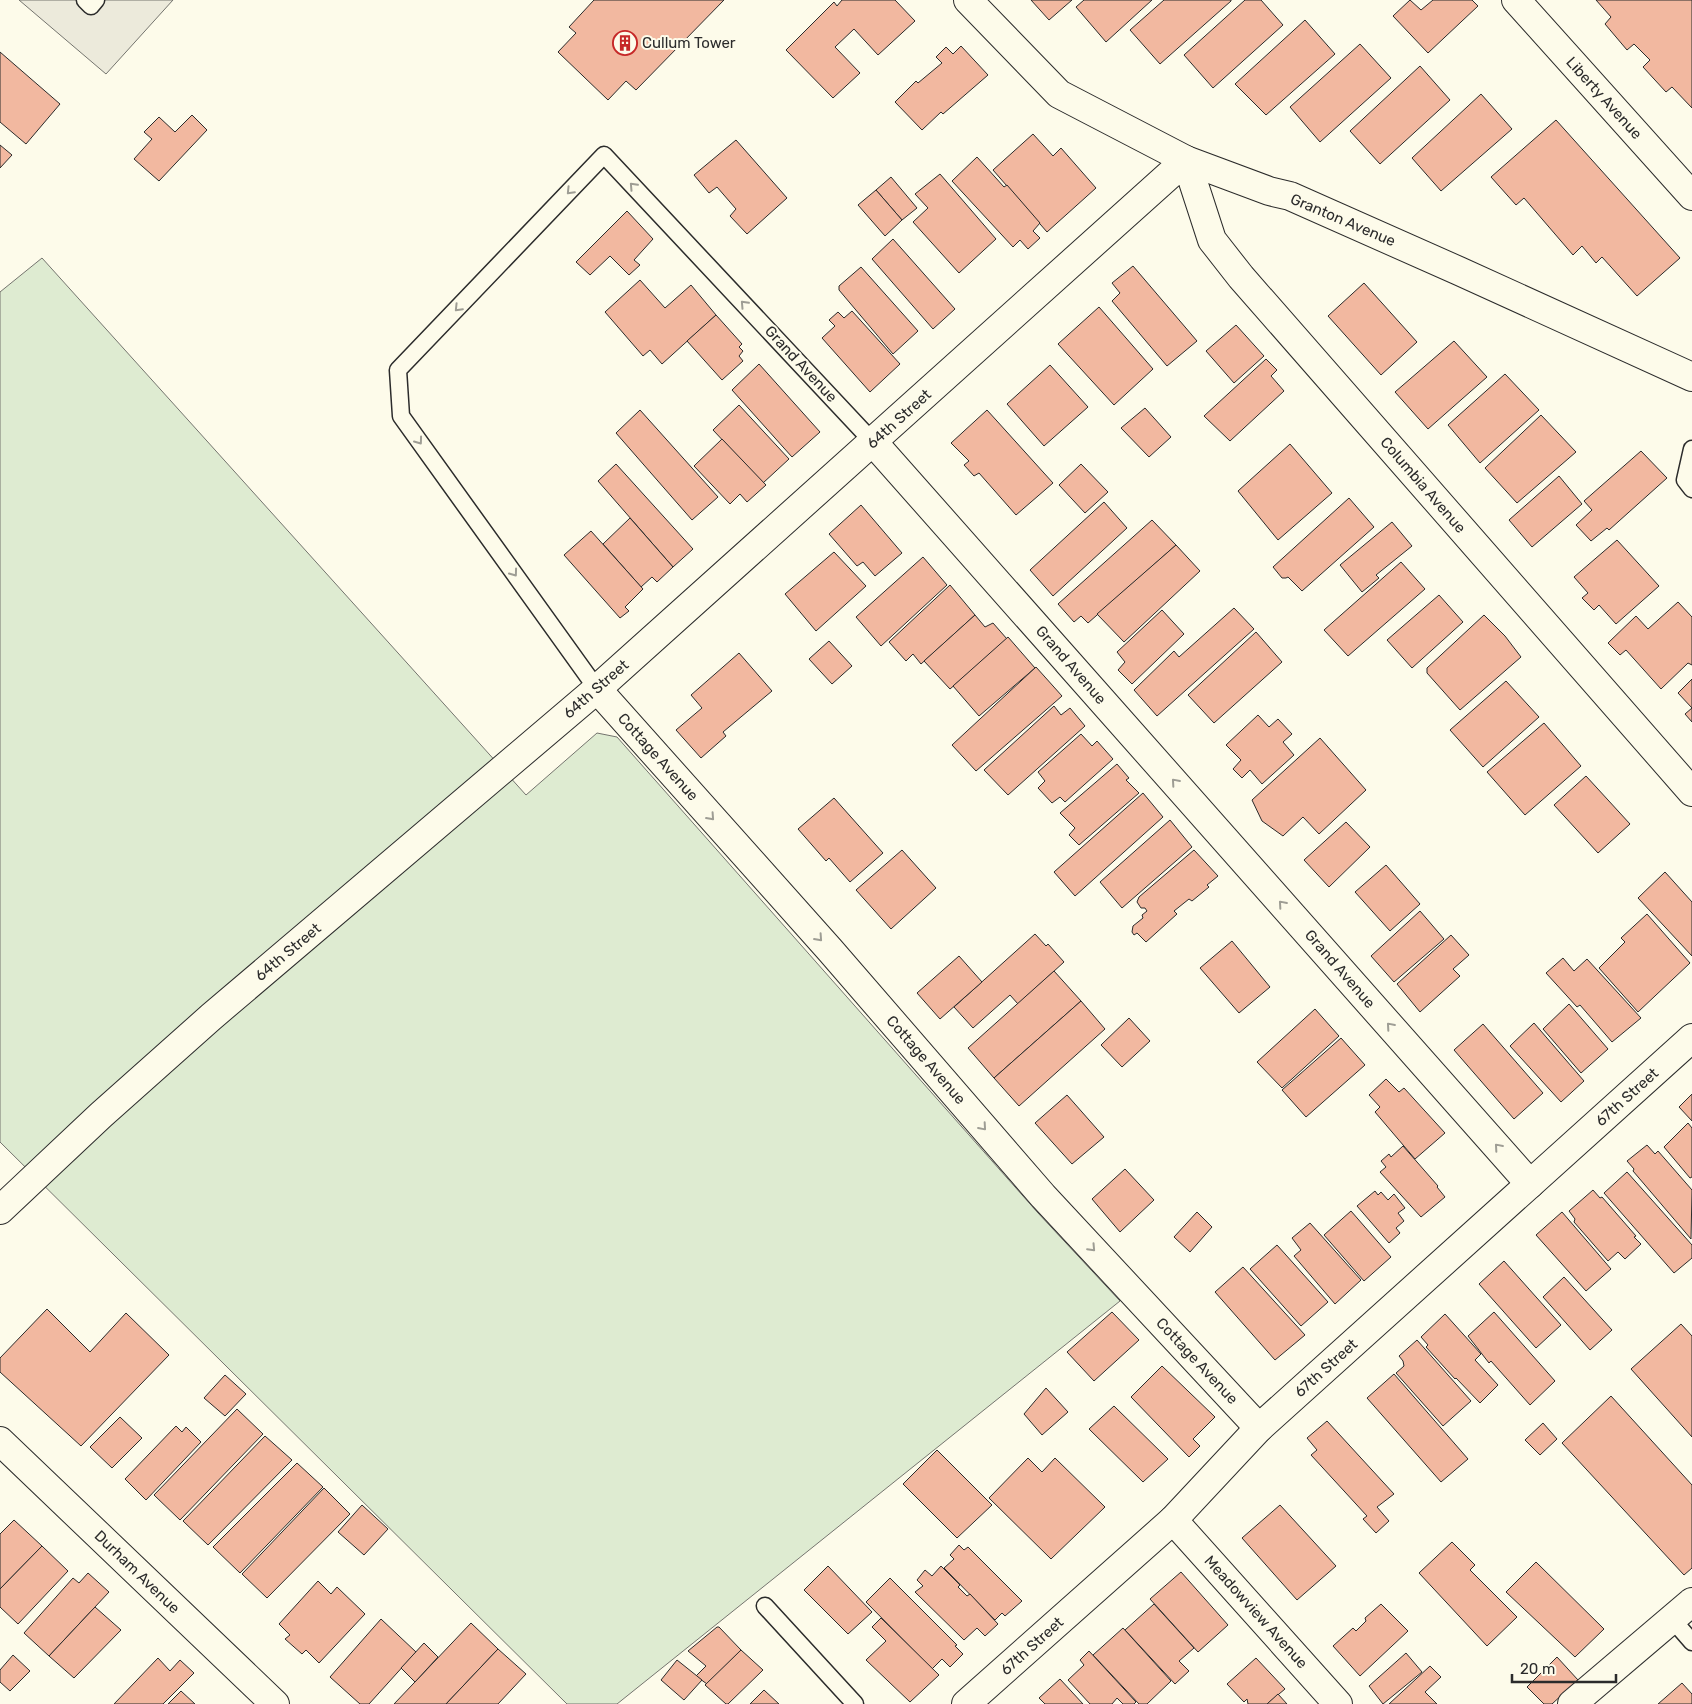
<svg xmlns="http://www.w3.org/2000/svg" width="1692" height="1704" font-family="Rubik,sans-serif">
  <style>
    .green { fill: #deebd1; stroke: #74746e }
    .parking { fill: #eceadb; stroke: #74746e }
    .building { fill: #f2b8a0; stroke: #2b2b2b }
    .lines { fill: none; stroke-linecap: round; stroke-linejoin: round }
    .service-casing { stroke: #2b2b2b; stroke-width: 19 }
    .minor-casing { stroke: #2b2b2b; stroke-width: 30 }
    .tertiary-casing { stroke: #2b2b2b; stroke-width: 30 }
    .service { stroke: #fdfbea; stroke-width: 16 }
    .minor { stroke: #fdfbea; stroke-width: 28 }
    .tertiary { stroke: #fdfbea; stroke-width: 28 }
    .oneway { stroke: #9e9d94 }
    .labels { text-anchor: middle; stroke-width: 4; stroke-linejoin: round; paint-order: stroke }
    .poi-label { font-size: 15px; fill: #2b2b2b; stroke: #fdfbea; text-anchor: start }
    .street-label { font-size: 15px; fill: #2b2b2b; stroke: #fdfbea }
  </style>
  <rect width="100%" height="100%" fill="#fdfbea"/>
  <path class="green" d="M42,258L526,795L597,733L617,737L1038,1213L1120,1301L617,1704H567L0,1142V292Z"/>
  <path class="parking" d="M19,0H173L106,74Z"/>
  <g class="building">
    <path d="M594,0H724L636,90L626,81L608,100L558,52L576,33L569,27Z"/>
    <path d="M842,0H895L915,21L878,55L854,29L835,47L860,73L833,98L786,50L834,2L837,6Z"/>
    <path d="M1031,0H1072L1049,20Z"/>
    <path d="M1084,0H1152L1106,42L1076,7Z"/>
    <path d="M1164,0H1231V1L1160,64L1130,30Z"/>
    <path d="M1245,0H1261L1283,25L1213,88L1184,55Z"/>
    <path d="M1410,0L1421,10L1433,0H1472L1478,6L1428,53L1393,16Z"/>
    <path d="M1596,0H1692V108L1672,87L1666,92L1643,67L1650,60L1634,44L1627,50L1605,24L1611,17Z"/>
    <path d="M1305,20L1335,54L1266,115L1235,84Z"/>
    <path d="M1360,44L1391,78L1320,142L1290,107Z"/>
    <path d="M961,46L988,75L943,114L941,112L922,130L895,102L916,81L918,83L942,63L936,57L946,47L953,54Z"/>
    <path d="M0,52L60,104L26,144L0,122Z"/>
    <path d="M1420,66L1450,100L1380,164L1350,131Z"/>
    <path d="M1481,94L1512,129L1441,191L1412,158Z"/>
    <path d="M192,115L207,130L159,181L134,159L152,139L144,132L159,117L175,132Z"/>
    <path d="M1556,120L1680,258L1637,296L1602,257L1596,263L1582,246L1573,255L1524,198L1516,205L1491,177Z"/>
    <path d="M1033,134L1053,156L1061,148L1096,188L1047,232L993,170Z"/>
    <path d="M736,140L787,198L747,234L730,216L736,209L717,187L709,193L694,175Z"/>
    <path d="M0,145L12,155L0,168Z"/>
    <path d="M977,157L1004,187L1007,185L1040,223L1033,231L1040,238L1028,249L1020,240L1013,247L952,181Z"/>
    <path d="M940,174L996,239L959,273L913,222L928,208L915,194Z"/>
    <path d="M891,177L917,208L902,220L876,190Z"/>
    <path d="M876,190L902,220L885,236L858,205Z"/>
    <path d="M627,211L653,239L634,260L640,265L629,275L610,256L590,275L576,262Z"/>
    <path d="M893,239L955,309L933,329L872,259Z"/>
    <path d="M1133,266L1197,341L1167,366L1112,301L1120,293L1112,283Z"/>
    <path d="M861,267L918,331L893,354L839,290V286Z"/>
    <path d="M640,280L665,308L691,285L716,315L662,364L650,350L643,356L605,312Z"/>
    <path d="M1364,283L1417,342L1381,375L1328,316Z"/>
    <path d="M1099,307L1153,369L1114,405L1058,344Z"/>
    <path d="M852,311L900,364L870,392L822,338L835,326L829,320L838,312L844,318Z"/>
    <path d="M716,315L742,344L739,347L743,351L739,356L743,361L722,380L687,341Z"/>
    <path d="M1236,325L1264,356L1234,383L1206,351Z"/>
    <path d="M1454,341L1487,377L1428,429L1395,392Z"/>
    <path d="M1266,359L1277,370L1271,376L1284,391L1230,441L1204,416Z"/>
    <path d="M759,364L820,432L792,457L732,390Z"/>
    <path d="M1050,365L1088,407L1044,446L1007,404Z"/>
    <path d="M1505,374L1539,410L1480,463L1448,425Z"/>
    <path d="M739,405L789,459L763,483L713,430Z"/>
    <path d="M1145,408L1171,437L1149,457L1121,428Z"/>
    <path d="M640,410L718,497L692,520L616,433Z"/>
    <path d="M987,410L1053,483L1016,515L979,473L974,476L964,465L969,461L951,443Z"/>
    <path d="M1541,415L1576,452L1517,503L1485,468Z"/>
    <path d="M722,439L766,485L747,502L740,494L730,504L694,466Z"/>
    <path d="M1290,444L1332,493L1278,540L1238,491Z"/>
    <path d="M1641,451L1667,478L1609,530L1607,528L1591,541L1576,525L1592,510L1584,501Z"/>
    <path d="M616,464L693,549L673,567L598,481Z"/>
    <path d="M1081,464L1108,492L1085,513L1059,485Z"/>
    <path d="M1559,476L1582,504L1532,547L1509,520Z"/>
    <path d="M1349,498L1374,527L1302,591L1288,577L1286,578H1282L1273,567Z"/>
    <path d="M1104,502L1127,528L1053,596L1030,570Z"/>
    <path d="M861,505L902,553L875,576L863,562L857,566L829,534Z"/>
    <path d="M630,518L673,567L657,582L652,577L641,587L603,544Z"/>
    <path d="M1152,520L1176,545L1088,623L1081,616L1074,622L1058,604Z"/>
    <path d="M1392,522L1412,546L1376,575L1379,578L1362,592L1340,565Z"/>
    <path d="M591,531L643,589L625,607L629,611L620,618L564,555Z"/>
    <path d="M1617,540L1659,586L1616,624L1599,605L1594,610L1582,598L1588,593L1574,577Z"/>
    <path d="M1176,545L1200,571L1124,642L1097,614Z"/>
    <path d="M834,552L866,586L816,631L785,594Z"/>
    <path d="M923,557L947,585L881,646L856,617Z"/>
    <path d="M1401,562L1425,589L1348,656L1324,630Z"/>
    <path d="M950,585L975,615L921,664L913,654L906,661L889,642Z"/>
    <path d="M1439,595L1463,622L1412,668L1387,640Z"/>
    <path d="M1678,602L1692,617V665L1688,663L1661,689L1626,650L1620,655L1608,643L1636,616L1648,629Z"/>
    <path d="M1234,608L1254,629L1157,716L1134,690L1174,651L1179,657Z"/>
    <path d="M1162,610L1184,634L1132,684L1118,670L1125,662L1117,652Z"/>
    <path d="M975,615L985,627L993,623L1007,639L950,689L924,661Z"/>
    <path d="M1484,615L1505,636L1521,657L1460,710L1427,673V668Z"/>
    <path d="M1256,632L1282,662L1214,723L1188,695Z"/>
    <path d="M1008,637L1035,668L979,716L953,686Z"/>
    <path d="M829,641L852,666L832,684L809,659Z"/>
    <path d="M739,653L772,691L723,732L726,736L701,758L676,730L702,708L691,695Z"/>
    <path d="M1036,667L1062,696L976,771L952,745Z"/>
    <path d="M1692,679V722L1685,714L1692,708L1678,693Z"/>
    <path d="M1506,681L1539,717L1483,767L1450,730Z"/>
    <path d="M1054,706L1061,715L1070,708L1085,726L1008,795L984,770Z"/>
    <path d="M1258,715L1269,727L1278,719L1292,734L1283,742L1294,755L1262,784L1250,770L1242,778L1233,769L1241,760L1226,745Z"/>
    <path d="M1544,723L1581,766L1525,815L1487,772Z"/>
    <path d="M1081,734L1092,746L1097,741L1113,759L1065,802L1060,797L1052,803L1038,788L1045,781L1038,772Z"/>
    <path d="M1320,738L1366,790L1319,834L1303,817L1283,836L1262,821L1252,800Z"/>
    <path d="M1117,764L1129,778L1126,780L1139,793L1079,845L1069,835L1075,828L1060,813Z"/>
    <path d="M1586,776L1630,824L1598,853L1554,805Z"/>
    <path d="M1143,793L1163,817L1075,896L1054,872Z"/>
    <path d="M834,798L883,853L850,882L829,858L826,861L798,829Z"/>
    <path d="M1170,820L1192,847L1122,908L1100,882Z"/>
    <path d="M1346,822L1370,847L1329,887L1304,860Z"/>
    <path d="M902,850L936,888L891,929L856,890Z"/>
    <path d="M1194,850L1218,876L1207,885L1209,887L1192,901L1189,899L1174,911L1177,914L1146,942L1137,933L1134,935L1132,932L1133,926L1143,918L1142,915L1147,911L1145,908H1141L1137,902L1139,897Z"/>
    <path d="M1386,865L1420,904L1390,931L1355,892Z"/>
    <path d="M1665,872L1692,902V956L1638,898Z"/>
    <path d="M1420,911L1444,939L1394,982L1371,956Z"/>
    <path d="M1647,914L1690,963L1638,1012L1599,968L1625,942L1621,938Z"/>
    <path d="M1035,934L1046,946L1048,944L1064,962L1018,1004L1010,995L973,1028L954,1007Z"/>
    <path d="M1451,935L1469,955L1453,969L1460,976L1420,1012L1397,984Z"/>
    <path d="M1232,941L1270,987L1239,1013L1200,968Z"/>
    <path d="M959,956L982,982L940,1019L917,993Z"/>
    <path d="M1563,958L1574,971L1587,959L1641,1018L1612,1042L1580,1005L1577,1007L1546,973Z"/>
    <path d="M1054,971L1081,1001L994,1078L968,1048Z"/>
    <path d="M1081,1001L1105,1029L1019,1106L994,1078Z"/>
    <path d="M1569,1004L1608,1049L1581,1073L1543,1029Z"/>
    <path d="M1315,1009L1339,1036L1282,1088L1257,1062Z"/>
    <path d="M1129,1018L1150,1041L1122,1067L1101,1045Z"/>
    <path d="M1534,1023L1584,1081L1561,1102L1510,1046Z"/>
    <path d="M1483,1024L1543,1093L1514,1119L1454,1050Z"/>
    <path d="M1341,1038L1365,1065L1306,1117L1282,1090Z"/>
    <path d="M1386,1079L1399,1092L1404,1088L1445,1133L1415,1159L1375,1112L1380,1107L1369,1095Z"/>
    <path d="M1692,1094V1121L1679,1107Z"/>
    <path d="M1067,1095L1104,1137L1072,1164L1035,1123Z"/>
    <path d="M1688,1123L1692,1128V1177L1690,1178L1664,1147Z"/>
    <path d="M1647,1145L1655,1154L1658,1151L1692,1190L1691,1239L1633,1171L1634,1169L1627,1161Z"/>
    <path d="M1403,1146L1438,1186L1437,1187L1445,1197L1421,1217L1380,1172L1386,1167L1381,1161L1389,1154L1391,1157Z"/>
    <path d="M1125,1169L1154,1200L1120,1232L1092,1199Z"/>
    <path d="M1627,1172L1692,1245V1258L1674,1273L1604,1193Z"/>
    <path d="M1593,1190L1600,1198L1602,1197L1636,1236L1634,1237L1641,1244L1625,1259L1618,1252L1608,1261L1574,1222L1575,1219L1569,1211Z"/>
    <path d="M1375,1191L1378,1195L1381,1192L1388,1200L1394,1194L1405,1208L1398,1213L1404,1221L1396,1228L1400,1233L1389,1243L1357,1206Z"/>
    <path d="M1351,1211L1391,1257L1364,1281L1324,1235Z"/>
    <path d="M1197,1212L1212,1227L1190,1252L1174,1237Z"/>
    <path d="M1562,1212L1611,1269L1586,1291L1536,1235Z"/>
    <path d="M1310,1223L1361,1280L1335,1304L1294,1256L1301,1250L1292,1238Z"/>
    <path d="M1277,1245L1328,1302L1301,1326L1250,1269Z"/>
    <path d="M1504,1261L1561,1325L1536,1348L1479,1284Z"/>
    <path d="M1243,1267L1305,1335L1275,1360L1215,1292Z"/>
    <path d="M1564,1277L1612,1330L1590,1350L1543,1297Z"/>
    <path d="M47,1309L90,1352L126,1313L169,1355L81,1446L0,1372V1358Z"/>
    <path d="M1112,1312L1139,1340L1094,1381L1067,1352Z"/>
    <path d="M1494,1312L1555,1381L1530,1405L1491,1361L1489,1363L1468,1336Z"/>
    <path d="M1445,1314L1481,1354L1475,1360L1498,1385L1480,1403L1456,1378L1455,1379L1426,1347L1428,1345L1421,1337Z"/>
    <path d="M1681,1324L1692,1336V1437L1631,1369Z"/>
    <path d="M1417,1340L1471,1401L1443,1426L1396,1373L1404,1366L1403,1361L1399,1356Z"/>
    <path d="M1162,1366L1215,1417L1193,1439L1200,1446L1189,1457L1131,1397Z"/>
    <path d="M1394,1374L1468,1459L1441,1482L1367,1398Z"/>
    <path d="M225,1375L246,1394L225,1416L204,1398Z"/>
    <path d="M1046,1388L1068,1412L1042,1435L1024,1414Z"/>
    <path d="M1611,1396L1692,1485V1568L1684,1575L1562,1443Z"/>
    <path d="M1114,1406L1168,1459L1143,1482L1089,1429Z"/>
    <path d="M237,1409L263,1434L180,1520L154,1495Z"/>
    <path d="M120,1417L142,1438L112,1468L90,1447Z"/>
    <path d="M1327,1421L1394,1494L1377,1507L1389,1521L1376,1533L1363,1519L1367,1516L1311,1455L1317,1450L1307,1438Z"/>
    <path d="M1543,1423L1557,1439L1540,1455L1525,1440Z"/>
    <path d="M176,1426L182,1432L186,1427L201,1442L146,1500L125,1479Z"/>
    <path d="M265,1436L292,1460L208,1545L183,1521Z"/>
    <path d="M937,1450L992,1505L957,1538L903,1484Z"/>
    <path d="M1028,1458L1042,1472L1055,1458L1105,1507L1051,1559L989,1498Z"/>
    <path d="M297,1463L323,1487L240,1573L213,1547Z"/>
    <path d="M324,1488L350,1514L267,1598L242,1574Z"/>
    <path d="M362,1505L388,1529L364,1555L338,1532Z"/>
    <path d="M1280,1505L1336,1566L1297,1600L1242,1538Z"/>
    <path d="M14,1520L42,1546L0,1589V1534Z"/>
    <path d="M1452,1542L1475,1565L1470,1570L1517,1617L1487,1646L1419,1573Z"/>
    <path d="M959,1545L964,1550L968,1547L1022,1601L1005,1616L1002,1613L995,1620L944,1568L954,1559L950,1555Z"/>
    <path d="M42,1546L68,1571L18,1624L0,1607V1589Z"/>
    <path d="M1536,1562L1604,1629L1575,1657L1506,1592Z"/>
    <path d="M828,1566L872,1612L848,1634L804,1590Z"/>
    <path d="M941,1566L960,1585L958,1587L967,1596L970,1594L998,1624L985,1636L977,1628L964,1640L915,1592L923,1586L917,1580L925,1570L932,1576Z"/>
    <path d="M1181,1572L1228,1625L1198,1652L1150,1599Z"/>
    <path d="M88,1573L109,1592L49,1656L24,1633L73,1578L79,1583Z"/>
    <path d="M890,1578L957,1645L955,1646L963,1654L950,1667L942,1659L932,1669L866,1602Z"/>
    <path d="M318,1581L331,1594L337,1587L365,1614L319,1663L306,1650L302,1654L285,1639L290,1635L279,1624Z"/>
    <path d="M1154,1604L1194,1648L1179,1661L1189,1671L1175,1684L1125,1630Z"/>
    <path d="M1381,1604L1408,1631L1360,1676L1333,1646L1353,1628L1356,1631L1366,1621L1365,1618Z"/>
    <path d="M95,1607L121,1630L74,1678L49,1656Z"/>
    <path d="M881,1618L939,1675L910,1702L866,1660L886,1641L872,1627Z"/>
    <path d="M381,1619L416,1652L369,1704H360L330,1677Z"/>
    <path d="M471,1623L498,1649L446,1704H394Z"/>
    <path d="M717,1627H719L741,1650L707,1684L696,1676L706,1666L688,1651Z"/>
    <path d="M1123,1628L1171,1681L1147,1704H1139L1093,1655Z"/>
    <path d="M424,1643L438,1657L415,1682L401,1668Z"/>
    <path d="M498,1649L526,1674L498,1704H446Z"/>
    <path d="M741,1650L763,1670L728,1704H726L705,1685Z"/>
    <path d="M1089,1651L1136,1702L1134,1704H1123L1117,1698L1112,1704H1090L1068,1680L1084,1665L1080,1660Z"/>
    <path d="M1406,1653L1422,1672L1383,1704L1369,1686Z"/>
    <path d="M13,1655L30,1671L10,1691L0,1682V1670Z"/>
    <path d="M1557,1657L1578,1680L1552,1704H1544L1527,1687Z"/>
    <path d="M158,1658L170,1671L180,1660L194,1673L163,1704H114Z"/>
    <path d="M1256,1658L1285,1689L1267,1704H1248L1247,1699L1244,1702L1227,1684Z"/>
    <path d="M677,1660L702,1680L684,1700L661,1680Z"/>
    <path d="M1430,1666L1441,1677L1425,1692L1437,1704H1389Z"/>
    <path d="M1060,1679L1083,1704H1045L1039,1698Z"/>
    <path d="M1682,1683L1692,1694V1704H1658Z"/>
    <path d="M764,1690L779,1704H750Z"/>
    <path d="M181,1691L195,1704H168Z"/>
    <path d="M1278,1694L1287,1704H1267Z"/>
  </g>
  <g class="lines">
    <defs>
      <g id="service">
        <path d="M85,0L91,6L96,0"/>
        <path d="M1692,449L1685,480L1692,489"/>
        <path d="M597,689L401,416L398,370L604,155L873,442"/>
        <path d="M765,1606L855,1704"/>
        <path d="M1672,1619L1692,1642"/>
      </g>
      <g id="minor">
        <path d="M1516,0L1692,196"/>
        <path d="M873,442L1530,1184"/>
        <path d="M597,689L830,950L1043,1196L1259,1428"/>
        <path d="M0,1210L101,1115L211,1017L597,689L1186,160L1212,240L1241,277L1692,792"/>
        <path d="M0,1441L275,1704"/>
        <path d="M1173,1520L1338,1704"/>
        <path d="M966,1704L1173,1520L1259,1428L1692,1038"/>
        <path d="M1572,1704L1692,1602"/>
      </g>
      <path id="tertiary" d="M968,0L1059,94L1186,160L1269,191L1290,196L1459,271L1692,377"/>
    </defs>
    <use href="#service" class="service-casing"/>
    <use href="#minor" class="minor-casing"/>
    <use href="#tertiary" class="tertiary-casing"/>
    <use href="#service" class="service"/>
    <use href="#minor" class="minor"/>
    <use href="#tertiary" class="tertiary"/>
  </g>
  <defs><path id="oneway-chevron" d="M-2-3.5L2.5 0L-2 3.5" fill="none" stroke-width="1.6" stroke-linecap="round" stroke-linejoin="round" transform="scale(1.25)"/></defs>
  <g class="oneway">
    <use href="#oneway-chevron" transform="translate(633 186) rotate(-133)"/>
    <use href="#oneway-chevron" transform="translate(570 191) rotate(134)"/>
    <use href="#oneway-chevron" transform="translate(744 304) rotate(-133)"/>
    <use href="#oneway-chevron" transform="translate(458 308) rotate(134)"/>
    <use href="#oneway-chevron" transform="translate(419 441) rotate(54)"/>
    <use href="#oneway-chevron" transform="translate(514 573) rotate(54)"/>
    <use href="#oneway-chevron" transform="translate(1175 782) rotate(-131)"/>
    <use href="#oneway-chevron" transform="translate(711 817) rotate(48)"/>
    <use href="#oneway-chevron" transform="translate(1282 904) rotate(-131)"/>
    <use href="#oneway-chevron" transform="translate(819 938) rotate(48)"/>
    <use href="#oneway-chevron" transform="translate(1390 1026) rotate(-131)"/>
    <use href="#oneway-chevron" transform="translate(983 1127) rotate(49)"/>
    <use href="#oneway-chevron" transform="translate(1498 1147) rotate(-131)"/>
    <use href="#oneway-chevron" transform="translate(1092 1248) rotate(47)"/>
  </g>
  <defs>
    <symbol id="building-ring" viewBox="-11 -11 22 22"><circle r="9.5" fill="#fdfbea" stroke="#c62828" stroke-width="1.5"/><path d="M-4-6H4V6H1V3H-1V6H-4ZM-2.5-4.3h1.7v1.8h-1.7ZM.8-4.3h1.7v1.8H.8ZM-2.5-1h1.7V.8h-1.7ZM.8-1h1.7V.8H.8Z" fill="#c62828"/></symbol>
  </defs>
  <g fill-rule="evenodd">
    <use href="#building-ring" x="611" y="29" width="28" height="28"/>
  </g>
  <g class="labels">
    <g class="poi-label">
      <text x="642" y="48">Cullum Tower</text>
    </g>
    <g class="street-label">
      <text transform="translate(1604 98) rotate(48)" y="5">Liberty Avenue</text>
      <text transform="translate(1343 220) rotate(23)" y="5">Granton Avenue</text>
      <text transform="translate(801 364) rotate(47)" y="5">Grand Avenue</text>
      <text transform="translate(899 419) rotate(-42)" y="5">64th Street</text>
      <text transform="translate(1423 485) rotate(49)" y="5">Columbia Avenue</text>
      <text transform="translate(1071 665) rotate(49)" y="5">Grand Avenue</text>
      <text transform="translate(596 689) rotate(-41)" y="5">64th Street</text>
      <text transform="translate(658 757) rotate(48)" y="5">Cottage Avenue</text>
      <text transform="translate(288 952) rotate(-40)" y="5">64th Street</text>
      <text transform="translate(1340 969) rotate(49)" y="5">Grand Avenue</text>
      <text transform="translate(926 1060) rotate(49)" y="5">Cottage Avenue</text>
      <text transform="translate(1627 1097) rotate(-42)" y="5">67th Street</text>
      <text transform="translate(1197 1361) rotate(47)" y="5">Cottage Avenue</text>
      <text transform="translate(1326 1368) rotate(-42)" y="5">67th Street</text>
      <text transform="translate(137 1572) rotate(44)" y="5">Durham Avenue</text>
      <text transform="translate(1256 1612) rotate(48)" y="5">Meadowview Avenue</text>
      <text transform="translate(1032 1646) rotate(-42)" y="5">67th Street</text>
    </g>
  </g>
  <path d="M1512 1674v8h104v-8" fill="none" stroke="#2b2b2b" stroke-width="2.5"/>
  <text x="1520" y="1674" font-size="15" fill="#2b2b2b" stroke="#fdfbea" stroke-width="4" paint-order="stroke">20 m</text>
</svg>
